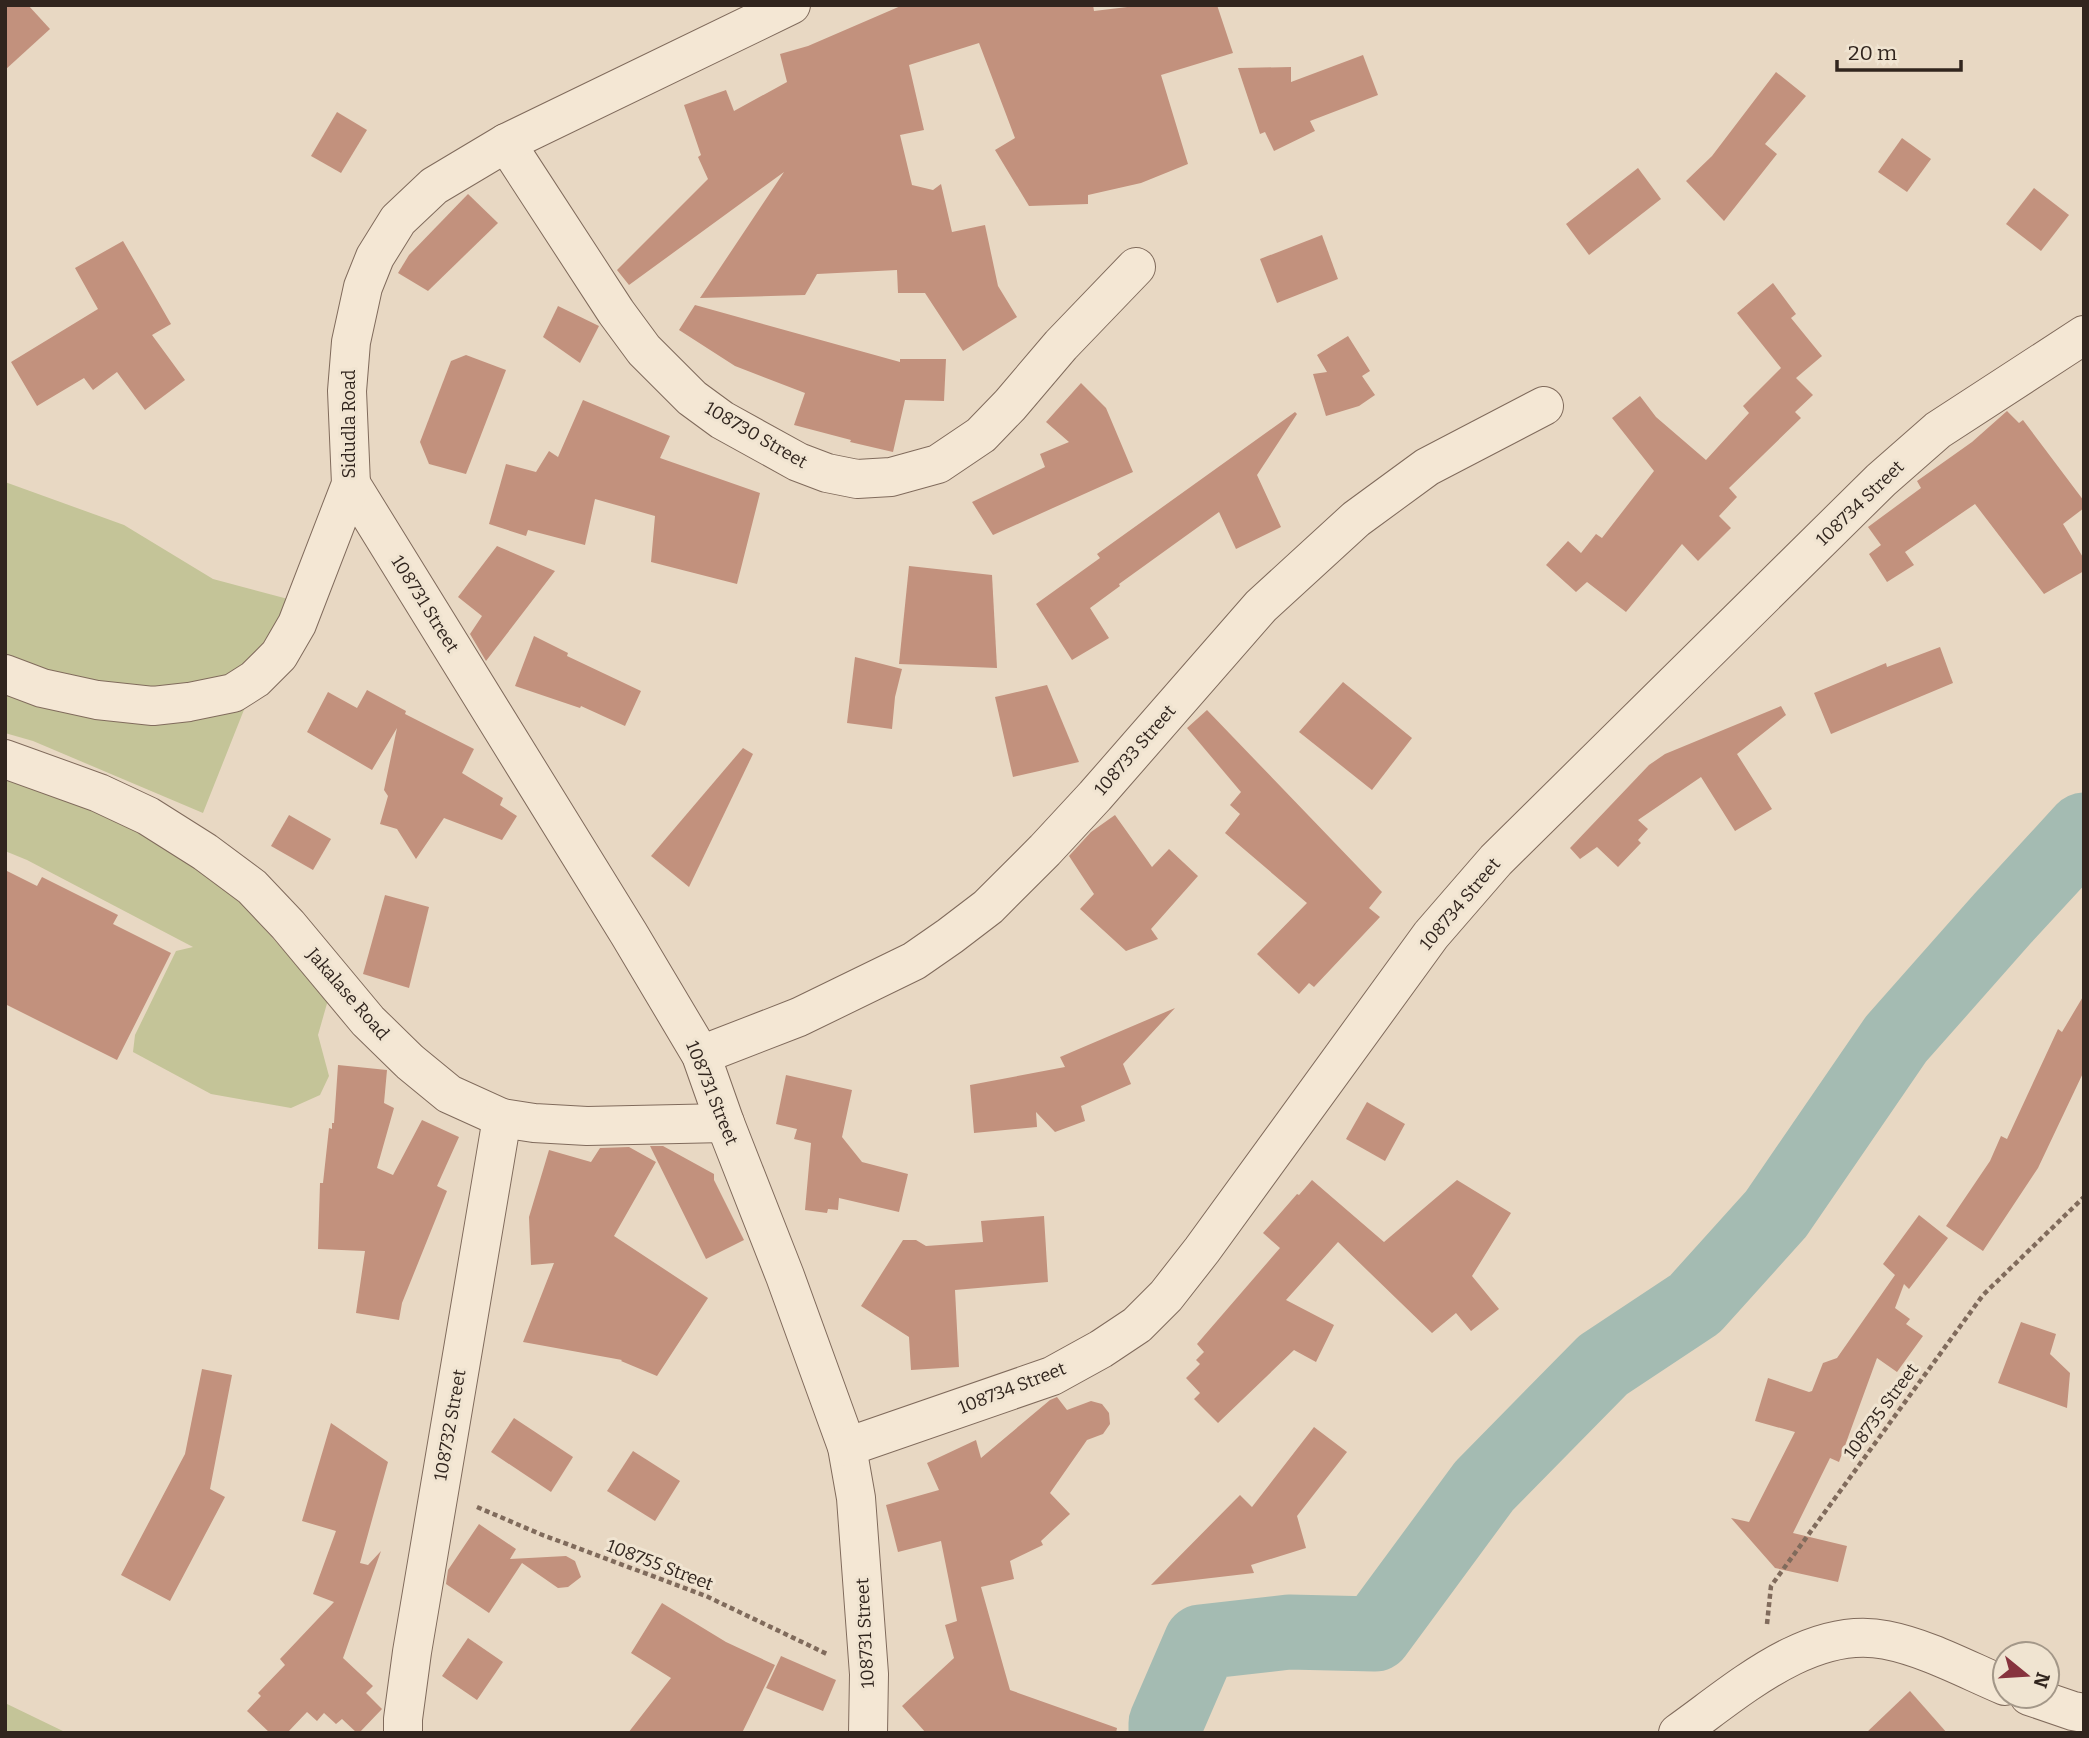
<svg xmlns="http://www.w3.org/2000/svg" width="2089" height="1738" font-family="Bitter,serif">
  <style>
    .green { fill: #c4c498 }
    .lines { fill: none; stroke-linecap: round; stroke-linejoin: round }
    .river { stroke: #a4bbb2; stroke-width: 75 }
    .building { fill: #c2917d }
    .minor-casing { stroke: #806b5c; stroke-width: 40 }
    .path { stroke: #806b5c; stroke-width: 4.5; stroke-dasharray: 5 3.5; stroke-linecap: butt }
    .minor { stroke: #f4e7d4; stroke-width: 38 }
    .labels { text-anchor: middle; stroke-width: 6; stroke-linejoin: round; paint-order: stroke }
    .street-label { font-size: 18px; fill: #31251e; stroke: #f0e4d1 }
  </style>
  <rect width="100%" height="100%" fill="#e8d8c3"/>
  <g class="green">
    <path d="M5,482L124,525L213,579L288,599L203,813L33,741L5,733Z"/>
    <path d="M5,777L113,815L204,871L245,907L328,1000L318,1035L329,1076L320,1095L291,1108L211,1094L133,1052L135,1035L176,951L193,947L27,860L5,851Z"/>
    <path d="M5,1703L67,1733H5Z"/>
  </g>
  <g class="lines">
    <path class="river" d="M1166,1733V1723L1201,1642L1289,1632L1375,1634L1484,1486L1603,1365L1695,1304L1776,1214L1896,1039L2003,918L2084,830"/>
  </g>
  <g class="building">
    <path d="M5,5H28L50,29L5,70Z"/>
    <path d="M903,5H1093L1094,11L1144,5H1217L1233,53L1161,75L1188,164L1141,183L1088,195V204L1029,206L995,150L1015,138L979,43L909,65L924,130L900,135L912,185L933,190L941,184L952,232L985,225L998,286L1017,317L963,351L925,293H898L897,270L817,274L805,295L700,298L784,172L629,285L617,270L708,179L698,157L701,155L684,105L726,90L734,111L787,82L780,54L808,46Z"/>
    <path d="M1363,55L1378,95L1310,121L1315,131L1274,151L1265,132L1260,134L1238,68L1291,67V82Z"/>
    <path d="M1776,72L1806,96L1765,144L1777,154L1724,221L1686,181L1712,156Z"/>
    <path d="M337,112L367,130L341,173L311,156Z"/>
    <path d="M1902,138L1931,159L1907,192L1878,172Z"/>
    <path d="M1638,168L1661,199L1589,255L1566,224Z"/>
    <path d="M2034,188L2069,215L2041,251L2006,224Z"/>
    <path d="M468,194L498,223L428,291L398,273L409,255Z"/>
    <path d="M1322,235L1338,279L1277,303L1260,259Z"/>
    <path d="M123,241L171,324L152,335L185,380L145,410L117,372L93,390L84,378L37,406L11,362L98,309L75,268Z"/>
    <path d="M1773,283L1796,314L1791,318L1822,356L1796,378L1813,395L1795,412L1801,418L1729,488L1737,497L1719,516L1731,528L1698,561L1682,544L1626,612L1587,582L1576,592L1546,565L1568,541L1581,553L1596,534L1602,538L1654,471L1612,418L1640,396L1656,417L1706,460L1749,413L1743,406L1781,368L1737,313Z"/>
    <path d="M695,305L900,362V359H946L944,401L905,400L893,452L850,442L851,440L794,425L805,393L735,366L679,330Z"/>
    <path d="M558,306L599,326L580,363L543,337Z"/>
    <path d="M1348,336L1370,371L1362,376L1375,395L1359,406L1326,416L1313,374L1327,372L1317,355Z"/>
    <path d="M466,355L506,370L466,474L429,464L420,442L451,361Z"/>
    <path d="M1081,383L1106,408L1133,472L993,535L972,502L1045,467L1040,454L1069,442L1046,422Z"/>
    <path d="M583,400L670,436L660,458L760,493L737,584L651,562L655,516L595,499L585,545L528,530L526,536L489,524L506,464L536,472L549,451L558,457Z"/>
    <path d="M2007,411L2019,423L2023,420L2084,501V508L2063,524L2084,559V571L2044,594L1975,504L1905,552L1914,565L1887,582L1869,554L1881,545L1868,527L1921,488L1917,481L1972,442Z"/>
    <path d="M1295,412L1297,414L1257,475L1281,527L1236,549L1219,512L1119,584L1120,586L1090,608L1109,638L1072,660L1036,604L1100,558L1097,554Z"/>
    <path d="M497,546L555,571L486,661L470,634L482,616L458,597Z"/>
    <path d="M909,566L992,575L997,668L899,664Z"/>
    <path d="M534,636L568,653L567,656L641,691L625,726L581,706L580,708L515,686Z"/>
    <path d="M1940,647L1953,683L1831,734L1814,693L1886,663L1887,667Z"/>
    <path d="M855,657L902,669L895,697L892,729L847,723Z"/>
    <path d="M1343,682L1412,738L1372,790L1299,732Z"/>
    <path d="M1047,685L1079,762L1013,777L995,697Z"/>
    <path d="M367,690L406,711L405,714L474,749L462,773L503,798L500,805L517,816L502,840L444,818L416,859L397,829L380,824L388,796L384,790L397,728L372,770L307,732L328,692L357,708Z"/>
    <path d="M1781,706L1786,715L1737,754L1772,809L1735,831L1701,777L1638,820L1648,829L1638,840L1641,843L1618,867L1597,847L1580,859L1570,848L1649,765L1665,754Z"/>
    <path d="M1207,710L1382,892L1369,908L1380,917L1314,987L1309,983L1299,994L1257,954L1307,903L1225,833L1240,814L1230,805L1241,792L1187,728Z"/>
    <path d="M743,748L753,754L689,887L651,856Z"/>
    <path d="M289,815L331,839L313,870L271,846Z"/>
    <path d="M1115,815L1152,867L1169,849L1198,876L1151,929L1158,939L1126,951L1080,909L1094,894L1069,856L1091,832Z"/>
    <path d="M5,870L37,886L42,877L118,915L113,924L171,953L117,1060L5,1004Z"/>
    <path d="M385,895L429,907L409,988L363,974Z"/>
    <path d="M2084,995V1071L2038,1168L1983,1251L1946,1226L1990,1161L2001,1136L2007,1139L2058,1029L2062,1032Z"/>
    <path d="M1175,1008L1123,1064L1131,1084L1081,1106L1085,1121L1055,1132L1036,1112L1037,1127L974,1133L970,1085L1065,1067L1060,1057Z"/>
    <path d="M338,1065L387,1070L384,1103L394,1108L377,1168L393,1175L422,1120L459,1137L437,1186L447,1191L402,1303L399,1320L356,1313L365,1251L318,1249L320,1183H323L329,1128L332,1129V1123H334Z"/>
    <path d="M786,1075L852,1090L842,1137L862,1162L908,1174L899,1212L839,1198L838,1210L828,1209L827,1213L805,1210L811,1143L794,1139L797,1129L776,1124Z"/>
    <path d="M1367,1102L1405,1124L1385,1161L1346,1139Z"/>
    <path d="M650,1146H663L714,1174V1180L744,1240L706,1259Z"/>
    <path d="M629,1147L656,1162L614,1236L708,1298L657,1376L621,1361L622,1360L523,1342L554,1263L531,1265L529,1217L549,1150L591,1162L600,1148Z"/>
    <path d="M1312,1180L1384,1242L1457,1180L1511,1213L1472,1276L1499,1309L1471,1331L1456,1313L1432,1333L1338,1242L1286,1300L1334,1325L1316,1362L1294,1350L1218,1423L1194,1399L1200,1393L1186,1378L1200,1364L1196,1360L1204,1352L1197,1344L1280,1248L1263,1233L1297,1194L1299,1195Z"/>
    <path d="M1919,1215L1948,1238L1909,1289L1904,1284L1895,1308L1910,1319L1906,1324L1923,1336L1897,1372L1877,1358L1839,1462L1830,1458L1793,1533L1847,1546L1838,1582L1775,1568L1731,1518L1749,1522L1795,1432L1755,1421L1768,1378L1809,1392L1812,1391L1823,1363L1837,1358L1895,1275L1883,1264Z"/>
    <path d="M1044,1216L1048,1282L955,1290L959,1367L911,1370L909,1337L861,1306L903,1240H916L926,1246L983,1242L981,1221Z"/>
    <path d="M2021,1322L2056,1334L2050,1354L2070,1373L2067,1408L1998,1383Z"/>
    <path d="M202,1369L232,1375L210,1489L225,1497L170,1601L121,1575L185,1454Z"/>
    <path d="M1057,1397L1067,1410L1091,1401L1102,1404L1109,1413L1110,1424L1103,1434L1087,1440L1050,1493L1070,1514L1041,1541L1043,1545L1010,1561L1014,1579L981,1587L1010,1690L1117,1728L1116,1733H926L902,1706L954,1658L945,1625L957,1621L941,1541L898,1552L886,1505L939,1490L927,1463L976,1440L981,1458L1050,1400Z"/>
    <path d="M514,1418L573,1457L551,1492L491,1452Z"/>
    <path d="M331,1423L388,1462L360,1563L368,1565L381,1551L343,1658L373,1686L366,1693L382,1709L359,1733H357L342,1719L336,1724L324,1713L317,1721L307,1712L287,1733H270L247,1711L261,1696L258,1693L285,1665L280,1659L334,1602L313,1594L336,1531L302,1521Z"/>
    <path d="M1314,1427L1347,1452L1297,1516L1306,1548L1251,1565L1254,1573L1151,1585L1240,1495L1252,1507Z"/>
    <path d="M633,1451L680,1481L655,1521L607,1491Z"/>
    <path d="M479,1524L516,1549L510,1559L566,1556L575,1561L581,1577L568,1587L558,1588L522,1563L489,1613L446,1584L448,1570Z"/>
    <path d="M662,1603L726,1642L775,1665L742,1733H628L671,1678L631,1653Z"/>
    <path d="M468,1638L503,1662L477,1700L442,1676Z"/>
    <path d="M781,1656L836,1680L823,1711L766,1688Z"/>
    <path d="M1910,1691L1947,1733H1866Z"/>
  </g>
  <g class="lines">
    <defs>
      <g id="minor">
        <path d="M506,143L616,312L644,350L692,398L722,420L798,462L827,473L857,479L891,477L938,464L981,435L1010,405L1061,345L1136,267"/>
        <path d="M351,484L629,934L701,1055L725,1123L785,1276L847,1447L856,1498L869,1674L868,1733"/>
        <path d="M5,674L42,688L97,700L153,706L189,702L233,693L255,679L279,655L297,624L351,484L347,391L351,342L363,287L375,257L398,220L434,186L506,143L791,5"/>
        <path d="M5,759L99,793L148,816L205,852L252,887L288,925L368,1021L410,1062L449,1094L502,1118L534,1123L587,1126L725,1123"/>
        <path d="M701,1055L799,1017L914,961L950,936L988,907L1045,850L1095,796L1261,606L1356,519L1427,467L1544,406"/>
        <path d="M847,1447L1052,1376L1101,1349L1137,1325L1166,1296L1202,1250L1431,935L1496,860L1881,480L1938,430L2084,335"/>
        <path d="M2029,1696L2073,1711L2084,1713"/>
        <path d="M403,1733V1719L412,1652L502,1118"/>
        <path d="M1678,1733C1736,1692 1810,1624 1886,1640C1927,1648 1967,1670 2005,1686"/>
      </g>
    </defs>
    <use href="#minor" class="minor-casing"/>
    <g class="path">
      <path d="M477,1507L540,1534L706,1596L827,1654"/>
      <path d="M1767,1624L1771,1586L1983,1295L2084,1197"/>
    </g>
    <use href="#minor" class="minor"/>
  </g>
  <g class="labels">
    <g class="street-label">
      <text transform="translate(349 424) rotate(-90)" y="6">Sidudla Road</text>
      <text transform="translate(756 435) rotate(30)" y="6">108730 Street</text>
      <text transform="translate(1860 503) rotate(-44)" y="6">108734 Street</text>
      <text transform="translate(425 604) rotate(58)" y="6">108731 Street</text>
      <text transform="translate(1135 750) rotate(-49)" y="6">108733 Street</text>
      <text transform="translate(1460 904) rotate(-50)" y="6">108734 Street</text>
      <text transform="translate(348 994) rotate(49)" y="6">Jakalase Road</text>
      <text transform="translate(712 1093) rotate(68)" y="6">108731 Street</text>
      <text transform="translate(1012 1388) rotate(-21)" y="6">108734 Street</text>
      <text transform="translate(1881 1411) rotate(-54)" y="6">108735 Street</text>
      <text transform="translate(450 1425) rotate(-80)" y="6">108732 Street</text>
      <text transform="translate(660 1565) rotate(21)" y="6">108755 Street</text>
      <text transform="translate(865 1633) rotate(-93)" y="6">108731 Street</text>
    </g>
  </g>
  <rect width="2089" height="1738" fill="none" stroke="#31251e" stroke-width="14"/>
  <g transform="translate(2026 1675) rotate(108)"><circle r="33" fill="#f0e4d1" stroke="#a49889" stroke-width="2"/>
  <path d="M0-5L12 26L0 18L-12 26Z" fill="#87333e"/>
  <text y="-10" font-size="19" font-weight="bold" text-anchor="middle" fill="#31251e">N</text>
  </g>
  <path d="M1837 60v10h124v-10" fill="none" stroke="#31251e" stroke-width="3.5"/>
  <text x="1848" y="60" font-size="21" fill="#31251e" stroke="#f0e4d1" stroke-width="5" paint-order="stroke">20 m</text>
</svg>
